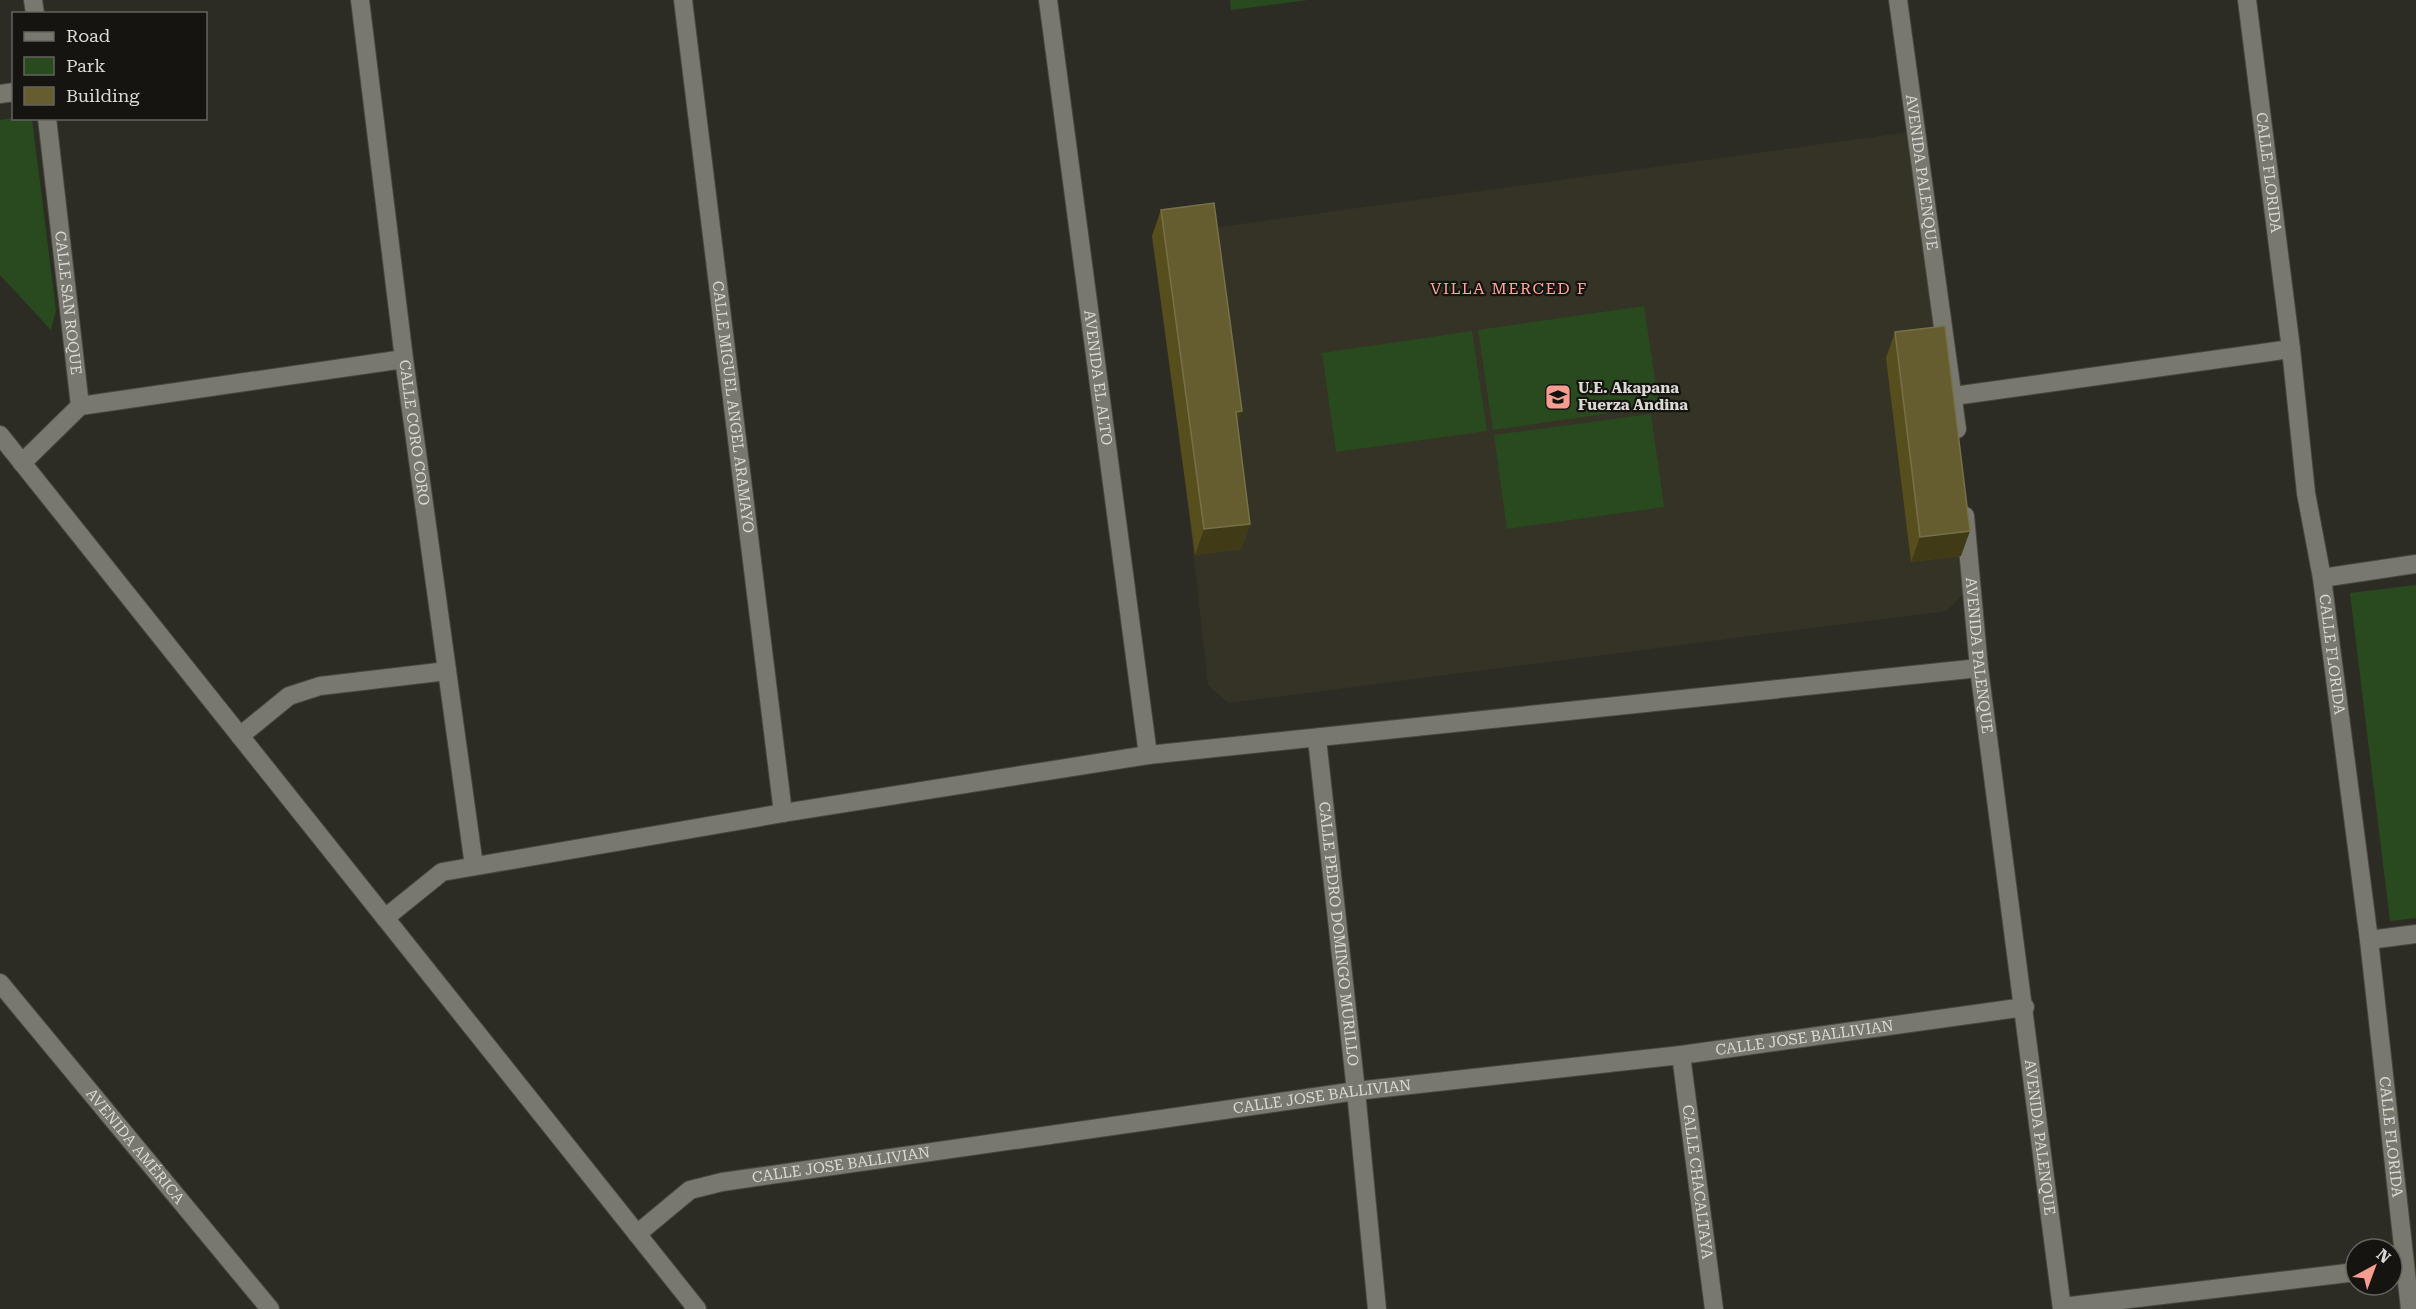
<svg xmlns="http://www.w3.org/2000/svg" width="2416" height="1309" font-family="'Roboto Serif',serif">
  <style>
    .built { fill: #353325 }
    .park { fill: #294a1e }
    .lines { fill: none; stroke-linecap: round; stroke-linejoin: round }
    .minor-casing { stroke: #484741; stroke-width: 20 }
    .tertiary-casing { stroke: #484741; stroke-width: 20 }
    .minor { stroke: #79786f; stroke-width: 18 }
    .tertiary { stroke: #79786f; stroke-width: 18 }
    .wall { fill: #574e1d }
    .shaded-wall { fill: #403a17 }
    .building { fill: #655d30; stroke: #77714a; stroke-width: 1.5 }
    .labels { text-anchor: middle; stroke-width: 4.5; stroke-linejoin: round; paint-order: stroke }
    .street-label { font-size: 15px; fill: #dad9d4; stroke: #151411 }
    .poi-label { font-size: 15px; font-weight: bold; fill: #dad9d4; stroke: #151411; text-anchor: start }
    .neighbourhood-label { font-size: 16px; letter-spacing: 1.5px; fill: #faa79a; stroke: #151411 }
  </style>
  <rect width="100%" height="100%" fill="#2d2c24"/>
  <path class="built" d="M1909,132L1967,590L1947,611L1228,703L1208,685L1181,443L1205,229Z"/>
  <g class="park">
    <path d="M1230,0H1308L1231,10Z"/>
    <path d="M13,118L32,119L56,310L51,330L0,275V120Z"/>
    <path d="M1644,306L1659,406L1493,430L1478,330Z"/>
    <path d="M1472,331L1487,431L1336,452L1322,353Z"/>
    <path d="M1651,414L1664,507L1507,529L1494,435Z"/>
    <path d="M2416,585V918L2390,921L2350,593Z"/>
  </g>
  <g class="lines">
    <defs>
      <g id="minor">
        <path d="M33,0L35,14"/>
        <path id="s1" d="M360,0L404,359L474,866"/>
        <path id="s2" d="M683,0L783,813"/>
        <path id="s3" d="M1048,0L1148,755"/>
        <path id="s4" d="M1898,0L1957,429"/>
        <path id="s5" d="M2247,0L2291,349L2306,493L2322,578L2369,940L2410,1309"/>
        <path d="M0,94L14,92"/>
        <path id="s6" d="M47,118L80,406"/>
        <path d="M1954,396L2291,349"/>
        <path d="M80,406L404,359"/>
        <path d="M22,463L80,406"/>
        <path id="s7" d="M1965,516L1979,668L2062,1309"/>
        <path d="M2322,578L2416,564"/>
        <path d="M240,736L289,696L320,686L447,671"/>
        <path id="s8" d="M1317,739L1356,1091L1377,1309"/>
        <path d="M385,918L442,872L783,813L1148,755L1979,668"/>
        <path d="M2369,940L2416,934"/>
        <path id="s9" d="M1681,1055L1714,1309"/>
        <path id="s10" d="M637,1234L690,1190L722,1182L1356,1091L1681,1055L2025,1007"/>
        <path d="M2062,1307L2356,1272"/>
      </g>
      <g id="tertiary">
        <path d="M0,435L697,1309"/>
        <path id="s11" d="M0,983L270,1309"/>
      </g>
    </defs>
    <use href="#minor" class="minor-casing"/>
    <use href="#tertiary" class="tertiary-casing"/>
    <use href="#minor" class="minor"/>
    <use href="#tertiary" class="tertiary"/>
  </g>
  <g class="wall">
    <path d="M1161,210L1237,426L1250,524L1241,549L1195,555L1152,236Z"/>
    <path d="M1895,332L1961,556L1911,562L1886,358Z"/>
  </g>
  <g class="shaded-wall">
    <path d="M1242,411L1233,437L1236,412Z"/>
    <path d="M1250,524L1241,549L1195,555L1204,529Z"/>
    <path d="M1970,531L1961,556L1911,562L1920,537Z"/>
  </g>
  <g class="building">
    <path d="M1214,203L1242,411L1236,412L1250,524L1204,529L1161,210Z"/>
    <path d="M1945,326L1970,531L1920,537L1895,332Z"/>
  </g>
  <defs>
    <symbol id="school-square" viewBox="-11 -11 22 22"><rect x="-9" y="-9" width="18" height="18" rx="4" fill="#f59d8f" stroke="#151411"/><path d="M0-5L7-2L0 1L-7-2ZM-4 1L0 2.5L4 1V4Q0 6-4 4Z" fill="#111"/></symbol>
  </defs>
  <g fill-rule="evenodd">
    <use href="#school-square" x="1543" y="382" width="30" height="30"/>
  </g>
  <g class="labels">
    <g class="street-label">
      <text dy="5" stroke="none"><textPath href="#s4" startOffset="174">AVENIDA PALENQUE</textPath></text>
      <text dy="5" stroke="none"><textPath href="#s5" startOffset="174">CALLE FLORIDA</textPath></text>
      <text dy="5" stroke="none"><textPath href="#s6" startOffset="186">CALLE SAN ROQUE</textPath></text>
      <text dy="5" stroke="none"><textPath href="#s3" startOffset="381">AVENIDA EL ALTO</textPath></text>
      <text dy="5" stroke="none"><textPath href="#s2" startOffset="410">CALLE MIGUEL ANGEL ARAMAYO</textPath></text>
      <text dy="5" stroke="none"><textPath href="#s1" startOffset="436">CALLE CORO CORO</textPath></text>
      <text dy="5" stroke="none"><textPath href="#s7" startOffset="140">AVENIDA PALENQUE</textPath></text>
      <text dy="5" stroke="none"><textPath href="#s5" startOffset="660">CALLE FLORIDA</textPath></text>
      <text dy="5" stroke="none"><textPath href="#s8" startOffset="196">CALLE PEDRO DOMINGO MURILLO</textPath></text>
      <text dy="5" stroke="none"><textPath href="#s10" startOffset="1194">CALLE JOSE BALLIVIAN</textPath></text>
      <text dy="5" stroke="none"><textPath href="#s10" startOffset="708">CALLE JOSE BALLIVIAN</textPath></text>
      <text dy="5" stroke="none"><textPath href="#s5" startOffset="1146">CALLE FLORIDA</textPath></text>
      <text dy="5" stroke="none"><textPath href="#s7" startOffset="626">AVENIDA PALENQUE</textPath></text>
      <text dy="5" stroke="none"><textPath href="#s11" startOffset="212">AVENIDA AMÉRICA</textPath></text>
      <text dy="5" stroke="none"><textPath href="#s10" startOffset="222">CALLE JOSE BALLIVIAN</textPath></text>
      <text dy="5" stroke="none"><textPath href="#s9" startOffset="128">CALLE CHACALTAYA</textPath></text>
    </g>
    <g class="poi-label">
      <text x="1578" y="393">U.E. Akapana<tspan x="1578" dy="17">Fuerza Andina</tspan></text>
    </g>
    <g class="neighbourhood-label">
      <text x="1509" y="294">VILLA MERCED F</text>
    </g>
  </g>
  <rect x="12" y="12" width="195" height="108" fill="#151411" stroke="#64635f" stroke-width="1.5"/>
  <rect x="24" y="32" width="30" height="9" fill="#79786f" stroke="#64635f" stroke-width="1.5"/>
  <text x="66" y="42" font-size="18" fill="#dad9d4">Road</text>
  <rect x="24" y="57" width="30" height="18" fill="#294a1e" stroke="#64635f" stroke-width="1.5"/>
  <text x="66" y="72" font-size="18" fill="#dad9d4">Park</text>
  <rect x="24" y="87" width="30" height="18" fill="#655d30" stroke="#64635f" stroke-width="1.5"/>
  <text x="66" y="102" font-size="18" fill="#dad9d4">Building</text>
  <g transform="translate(2374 1267) rotate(41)"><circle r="28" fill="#151411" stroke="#64635f" stroke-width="1.5"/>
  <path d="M0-4.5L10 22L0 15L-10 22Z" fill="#f59d8f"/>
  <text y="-9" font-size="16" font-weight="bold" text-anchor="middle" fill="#dad9d4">N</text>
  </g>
</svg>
